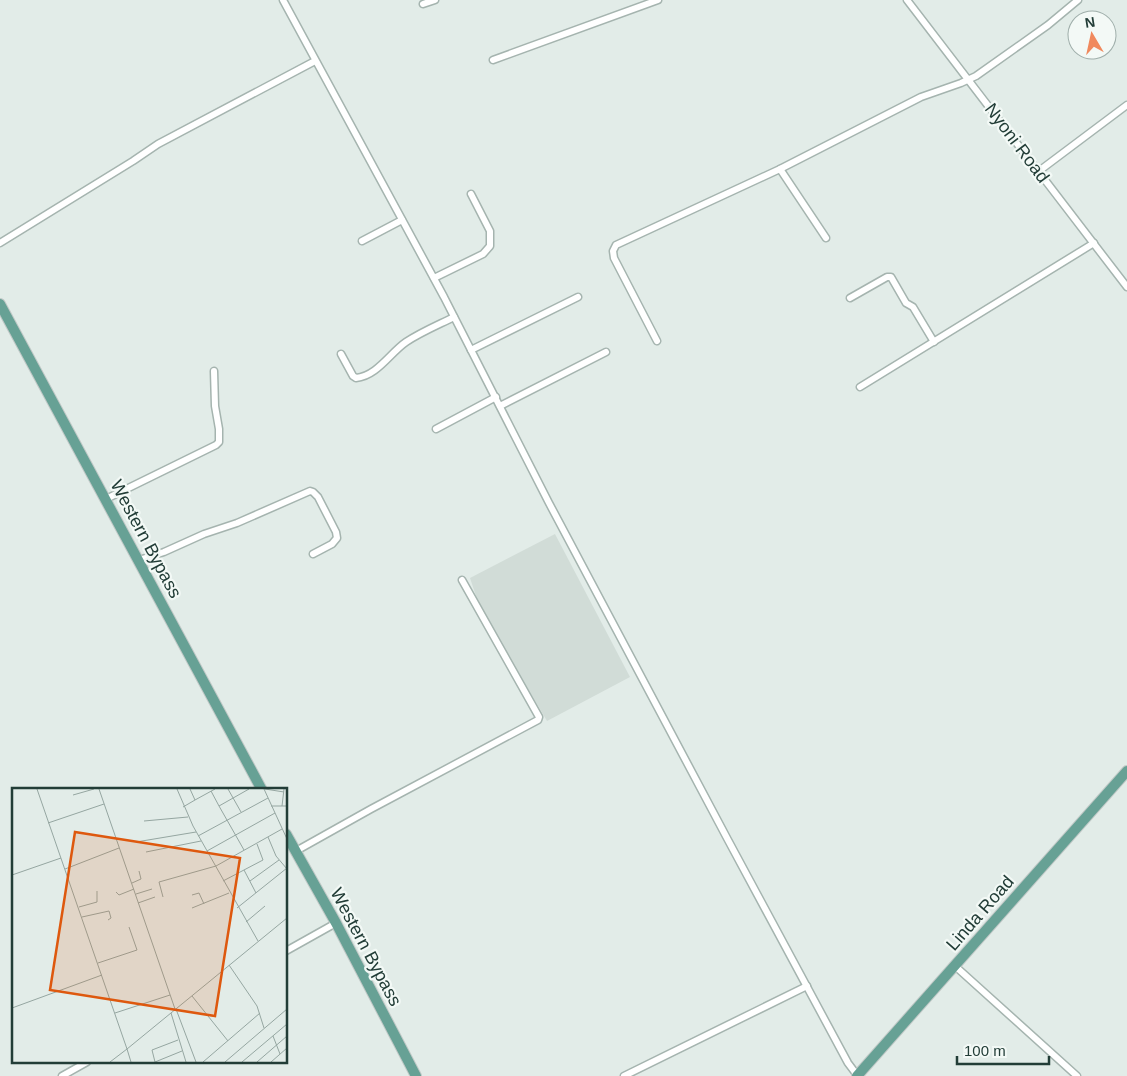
<svg xmlns="http://www.w3.org/2000/svg" width="1127" height="1076" font-family="Arial,sans-serif">
  <style>
    .built { fill: #d1dcd7 }
    .lines { fill: none; stroke-linecap: round; stroke-linejoin: round }
    .street-casing { stroke: #a5b4af; stroke-width: 9 }
    .primary-casing { stroke: #c1c9c7; stroke-width: 12 }
    .street { stroke: #fff; stroke-width: 6 }
    .primary { stroke: #67a195; stroke-width: 10 }
    .labels { text-anchor: middle; stroke-width: 4.5; stroke-linejoin: round; paint-order: stroke }
    .street-label { font-size: 18px; fill: #223d37; stroke: #f3f9f6 }
    .inset-road { fill: none; stroke: #95a6a1; stroke-width: 1 }
    .view { fill: #de580e; fill-opacity: 0.15; stroke: #de580e; stroke-width: 2.5 }
    .inset-edge { fill: none; stroke: #223d37; stroke-width: 2.5 }
  </style>
  <rect width="100%" height="100%" fill="#e2ece8"/>
  <path class="built" d="M555,534L630,677L547,721L480,608L470,578Z"/>
  <g class="lines">
    <defs>
      <g id="street">
        <path d="M283,0L444,297L549,503L728,840L848,1063L857,1075"/>
        <path d="M907,0L1127,287"/>
        <path d="M423,4L435,0"/>
        <path d="M493,60L658,0"/>
        <path d="M780,169L826,238"/>
        <path d="M1039,171L1127,105"/>
        <path d="M362,241L402,220"/>
        <path d="M0,243L133,161L158,144L315,61"/>
        <path d="M434,278L483,254L490,246V231L471,194"/>
        <path d="M850,298L887,277H891L906,303L913,307L934,342"/>
        <path d="M657,341L614,258L613,251L616,245L780,169L921,97L961,83L976,76L1048,25L1078,0"/>
        <path d="M471,350L578,297"/>
        <path d="M341,354L353,376L356,378C377,376 390,353 406,342C421,332 438,325 454,317"/>
        <path d="M860,387L1094,243"/>
        <path d="M500,406L606,352"/>
        <path d="M436,429L496,397"/>
        <path d="M106,499L216,445L219,442V429L215,406L214,371"/>
        <path d="M139,560L164,552L204,534L237,523L310,491L313,492L318,497L336,532L337,538L332,544L313,554"/>
        <path d="M296,851L371,809L538,720L539,717L462,580"/>
        <path d="M286,951L336,923"/>
        <path d="M955,966L1077,1076"/>
        <path d="M62,1076L87,1062"/>
        <path d="M624,1076L807,986"/>
      </g>
      <g id="primary">
        <path d="M0,304L262,790"/>
        <path d="M286,834L336,923L416,1076"/>
        <path d="M857,1076L1127,771"/>
      </g>
    </defs>
    <use href="#street" class="street-casing"/>
    <use href="#primary" class="primary-casing"/>
    <use href="#street" class="street"/>
    <use href="#primary" class="primary"/>
  </g>
  <g class="labels">
    <g class="street-label">
      <text transform="translate(1017 143) rotate(53)" y="6">Nyoni Road</text>
      <text transform="translate(146 539) rotate(62)" y="6">Western Bypass</text>
      <text transform="translate(980 913) rotate(-49)" y="6">Linda Road</text>
      <text transform="translate(366 947) rotate(62)" y="6">Western Bypass</text>
    </g>
  </g>
  <g transform="translate(12 788)">
    <rect width="275" height="275" fill="#e2ece8"/>
    <path class="inset-road" d="M25,1L115,261L275,130M87,1L163,221M165,1L181,38L246,153M216,1L229,24M252,1L275,51M253,1L272,4M199,3L207,18M61,7L82,1M183,12L203,1M259,18H275M270,18L272,1M171,19L183,12L178,1M132,33L176,29M36,35L92,16M186,48L256,10M256,49L264,68L275,81M124,54L184,44M232,62L207,18L237,1M195,63L263,25M134,64L189,53M53,81L107,60M232,82L244,105M0,87L49,70M211,93L251,72L245,56M238,93L267,72M120,95L129,91L127,83M104,104L107,107L122,101M124,106L140,101M180,107L187,105L192,116M151,109L147,94L204,78L270,41M126,115L143,109M67,119L85,114V103M180,120L217,105M225,120L275,80M70,129L97,123L99,130L96,132M234,134L253,118M86,175L125,162L117,139M217,177L245,218L252,240M180,208L216,253M0,220L90,187M164,221L184,274M103,225L158,207M159,225L174,274M261,248L268,266M98,274L115,261L119,274M143,274L140,262L166,252M143,274L170,263M191,274L248,225M213,274L275,221M230,274L275,236M245,274L275,248M259,274L275,260"/>
    <path class="view" d="M63,44L228,70L203,228L38,202Z"/>
    <rect width="275" height="275" class="inset-edge"/>
  </g>
  <g transform="translate(1092 35) rotate(351)"><circle r="24" fill="#f3f9f6" stroke="#9faeaa"/>
  <path d="M0-4L9 19L0 12L-9 19Z" fill="#f0895d"/>
  <text y="-8" font-size="14" font-weight="bold" text-anchor="middle" fill="#223d37">N</text>
  </g>
  <path d="M957 1056v8h92v-8" fill="none" stroke="#223d37" stroke-width="2.5"/>
  <text x="964" y="1056" font-size="15" fill="#223d37" stroke="#f3f9f6" stroke-width="4" paint-order="stroke">100 m</text>
</svg>
